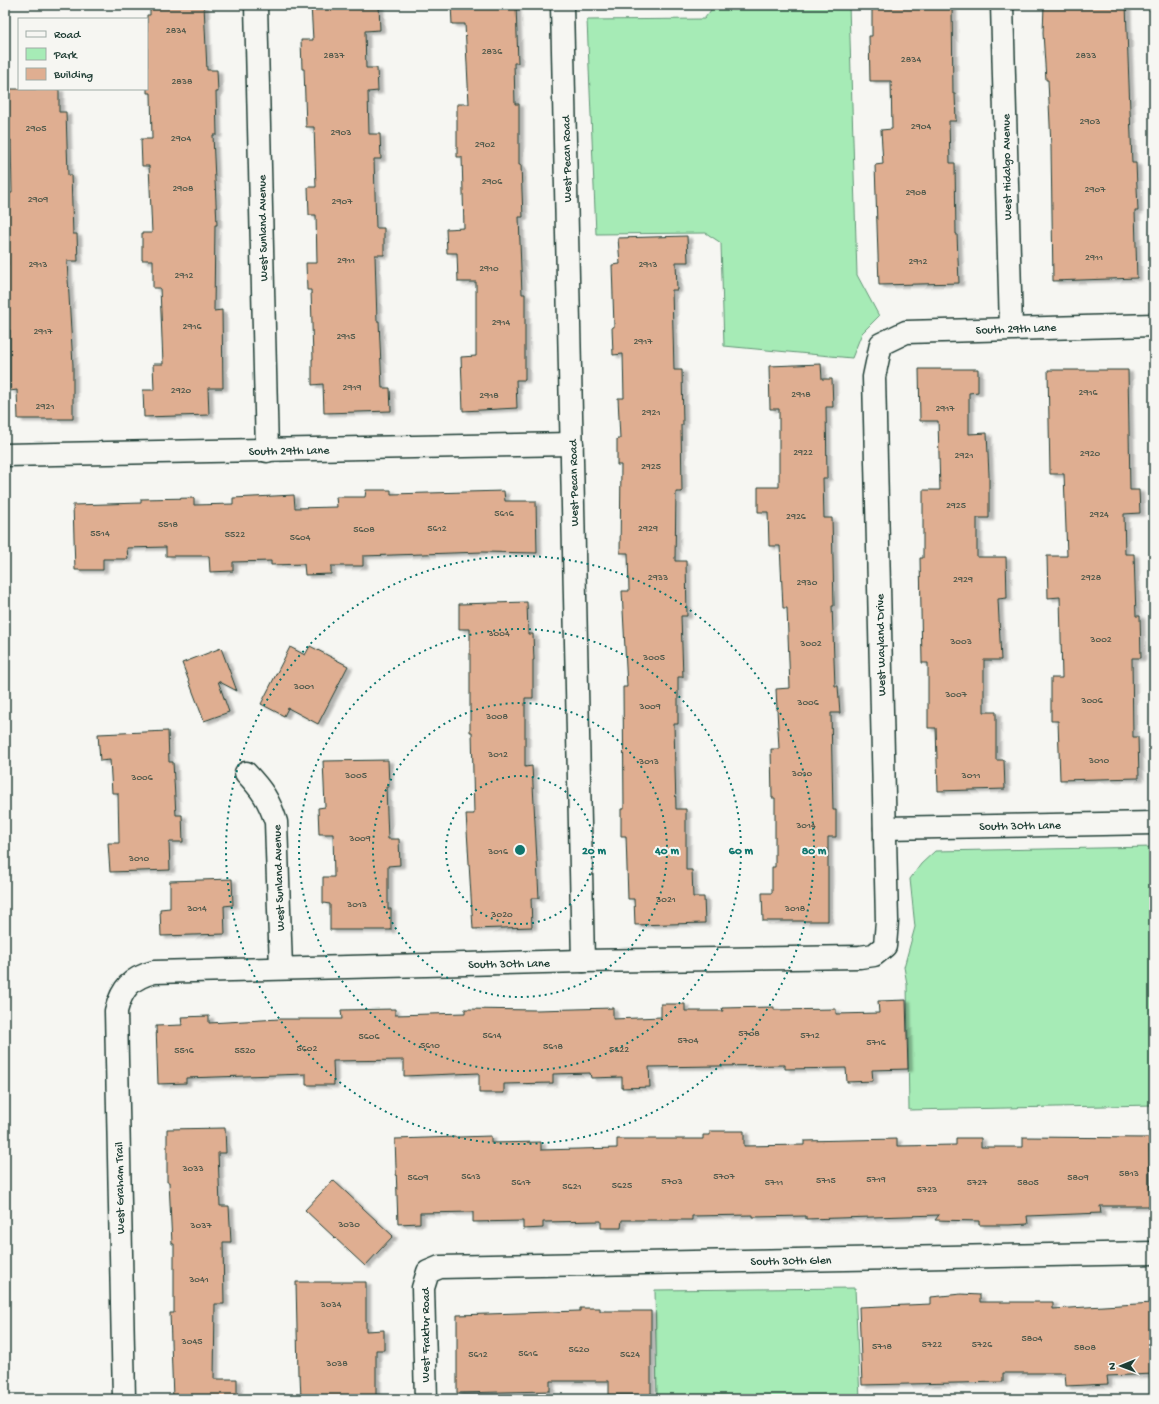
<svg xmlns="http://www.w3.org/2000/svg" width="1159" height="1404" font-family="'Gochi Hand',sans-serif">
  <style>
    .green { fill: #a6ebb6; stroke: #629475 }
    .building { fill: #dfae91; stroke: #1f3d34; filter: url(#shadow) }
    .lines { fill: none; stroke-linecap: round; stroke-linejoin: round }
    .minor-casing { stroke: #1f3d34; stroke-width: 25 }
    .minor { stroke: #f6f6f2; stroke-width: 22 }
    .ring { fill: none; stroke: #0f766e; stroke-width: 2; stroke-dasharray: 2 4 }
    .labels { text-anchor: middle; stroke-width: 4; stroke-linejoin: round; paint-order: stroke }
    .number-label { font-size: 10px; fill: #4f594b }
    .street-label { font-size: 12px; fill: #1f3d34; stroke: #f6f6f2 }
    .centre { fill: #0f766e; stroke: #f6f6f2; stroke-width: 2 }
    .ring-label { font-size: 12px; text-anchor: middle; font-weight: bold; fill: #0f766e; stroke: #f6f6f2; stroke-width: 4; stroke-linejoin: round; paint-order: stroke }
  </style>
  <defs>
    <filter id="shadow"><feDropShadow dx="4.5" dy="2.5" stdDeviation="1" flood-color="#0004"/></filter>
  </defs>
  <rect width="100%" height="100%" fill="#f6f6f2"/>
  <filter id="ink" filterUnits="userSpaceOnUse"><feTurbulence type="fractalNoise" baseFrequency=".025" numOctaves="2"/><feDisplacementMap in="SourceGraphic" scale="8" xChannelSelector="R" yChannelSelector="G"/><feConvolveMatrix kernelMatrix="1 2 1 2 8 2 1 2 1" color-interpolation-filters="sRGB"/></filter>
  <g filter="url(#ink)">
    <g class="green">
      <path d="M715,5H849L857,275L879,316L862,333L852,358L724,346L721,243L706,233L596,234L587,20L704,19Z"/>
      <path d="M1154,847V1105L909,1110L907,984L904,967L915,927L910,879L921,864L935,851Z"/>
      <path d="M855,1288L860,1399H657L655,1290Z"/>
    </g>
    <g class="building">
      <path d="M150,5H204L207,70H217L218,92H216L217,135H213L217,225H215L214,311L222,310L223,388H208L209,415L144,417L143,390H154L153,364H163L160,288H153V260H142V233H152L149,166H142L141,139H152L151,93H147V15H150Z"/>
      <path d="M311,5H379L380,30L365,31L366,68H377L378,91L368,92L369,134H380L381,159H374L376,228H384V255H375L377,321H379L382,388H390L391,411L324,413L323,384L312,385V359H313L311,290H307L306,263H317L316,215H309L308,187H316L314,127H306L304,69H302L301,40H313Z"/>
      <path d="M451,5H516L518,63H514L515,104H519V165H521L523,217H519L522,294H525V380H516L517,408L463,411L461,357L476,356V282H458L457,253H447L446,229L464,228L462,157H457V104H469L465,24H452Z"/>
      <path d="M872,5H952L953,94H955L956,121H949L950,163H955L956,234H957L959,283L879,285L875,165L883,164L881,130L892,129L891,81H870L869,36H872Z"/>
      <path d="M1044,5H1126L1132,163H1136L1138,211H1135L1137,278L1053,281L1051,147L1048,80H1046L1043,33Z"/>
      <path d="M5,89H59V112H66L68,175H71L73,234H77L78,261H67L73,365V419H18L17,390L10,391V330H7L5,291V265H8L5,193H12L11,140H5Z"/>
      <path d="M687,236L688,262H676L677,290H672L674,370H682L683,425H681L682,492H676L675,561H686L687,616H681L683,677H678V724H674L676,809H686V870H692L693,897H704L705,923L635,925L634,899H628L626,836H621V809H624L623,687H627L622,591H629L628,553H620L621,465H617V439H620L618,398H624L623,354L613,355L612,327H614L612,265L620,264L618,238Z"/>
      <path d="M821,364L822,379H832L833,407H826L827,478H823L824,518H832L834,606H832L835,686H838L840,713H831L833,810H836V837H828V921H763L762,893H772V867H775V798H772L771,749H779L776,689L790,688L787,608H783L780,546H769L768,512H758V487H779V409H770L769,366Z"/>
      <path d="M919,369H978V392L969,393V434L987,433L989,475V518H977V557H1006L1007,598L998,599L1001,660H984V712H996V760H1004L1005,789L938,791L936,728H928V663H922L920,558H923V490H940L938,421H920Z"/>
      <path d="M1048,370H1128L1130,490H1139L1140,513L1124,514L1125,554H1134L1136,616H1140L1141,658H1132L1133,737H1138L1139,778L1060,780L1058,721H1051V678H1062L1060,597L1048,598L1047,556H1067L1064,474H1050Z"/>
      <path d="M366,490H391V494L504,491L505,501H536L537,553L482,552L363,556V566H331V574L305,575L304,564L271,565V561L233,562V571L210,572L209,556H166V547L127,548L128,559H103V570H75L73,505L141,503V499L194,498V505L233,504V498L294,495L295,508L337,507L336,497H365Z"/>
      <path d="M527,602L528,634H533L534,660H533V698H525V767L532,766L539,898H531L532,927L473,929L466,814H474L472,732H470V629H459V604Z"/>
      <path d="M310,646L348,666L318,724L288,708L284,716L261,704L290,647L305,655Z"/>
      <path d="M221,648L237,691L218,681L229,712L204,721L182,663Z"/>
      <path d="M168,731L169,762H173L176,815H182L183,842H169L170,870L110,872L108,843H119L118,793H112L110,760L100,761L98,734Z"/>
      <path d="M388,760L389,787H386L388,839H399L400,865L388,866V909H391V930H330V904L323,903V877H334L333,834H319L318,808L325,807L323,761Z"/>
      <path d="M232,879L233,905L224,906L225,934L161,936L160,909L170,908V881Z"/>
      <path d="M906,1000L908,1069L872,1070L873,1081L847,1082L846,1068L785,1069V1065L649,1067L650,1087L622,1088V1077L591,1078L590,1073L553,1074V1083L504,1084V1093H479V1073L404,1076V1060L333,1061L334,1085H306V1074L186,1078V1083L158,1084L156,1026L182,1025L181,1017L209,1016V1023L280,1019H342L341,1010L395,1009V1015L465,1013V1009L537,1010L613,1008V1019L661,1017V1004H685V1011H723L722,1008L774,1007V1010L836,1009V1014L879,1013L878,1001Z"/>
      <path d="M225,1128L226,1153H218L220,1206H229L231,1242H223L224,1304H215L214,1379H237V1399H173L170,1313H174V1244H172L169,1182H167V1129Z"/>
      <path d="M710,1131H744V1146L804,1145V1141L897,1139V1146L956,1145V1138H981V1147H1023V1137L1149,1138L1150,1206H1100L1101,1213L1027,1216L1028,1224L1009,1225H979V1221L935,1220L939,1215L806,1219V1216L753,1217V1215L692,1216V1220H622L621,1228H601V1221L543,1222V1228L523,1229V1221L473,1222V1212L420,1213V1223L398,1224L395,1139L491,1136V1143L541,1142V1150L617,1148V1139H703V1135H710Z"/>
      <path d="M333,1180L393,1236L365,1266L305,1210Z"/>
      <path d="M296,1282H366V1331L384,1330V1350H376V1399H301L300,1375H298Z"/>
      <path d="M961,1294L980,1295V1302H1053V1309L1154,1303V1374L1107,1376L1108,1384L1066,1386L1065,1373H1003V1382L862,1385L859,1307L931,1304V1297Z"/>
      <path d="M580,1308H600V1311H651V1395H609V1381H550V1391L457,1393V1315L580,1311Z"/>
    </g>
    <g class="lines">
      <defs>
        <g id="minor">
          <path d="M256,5L267,451"/>
          <path d="M562,5L583,961"/>
          <path d="M1002,5L1011,328"/>
          <path d="M5,455L572,444"/>
          <path d="M246,773C262,790 269,800 276,822L281,968"/>
          <path d="M885,828L1154,823"/>
          <path d="M124,1399L116,1011C122,988 131,978 154,972L583,961L860,957L874,955L885,946L887,921L874,377L881,344L906,332L1154,325"/>
          <path d="M426,1399L423,1288L428,1272L440,1267L1154,1253"/>
        </g>
      </defs>
      <use href="#minor" class="minor-casing"/>
      <use href="#minor" class="minor"/>
    </g>
  </g>
  <g class="ring">
    <circle cx="520" cy="850" r="74"/>
    <circle cx="520" cy="850" r="147"/>
    <circle cx="520" cy="850" r="221"/>
    <circle cx="520" cy="850" r="294"/>
  </g>
  <g class="labels">
    <g class="number-label">
      <text x="176" y="33">2834</text>
      <text x="492" y="54">2836</text>
      <text x="334" y="58">2837</text>
      <text x="1086" y="58">2833</text>
      <text x="911" y="62">2834</text>
      <text x="182" y="84">2838</text>
      <text x="1090" y="124">2903</text>
      <text x="921" y="129">2904</text>
      <text x="36" y="131">2905</text>
      <text x="341" y="135">2903</text>
      <text x="181" y="141">2904</text>
      <text x="485" y="147">2902</text>
      <text x="492" y="184">2906</text>
      <text x="183" y="191">2908</text>
      <text x="1095" y="192">2907</text>
      <text x="916" y="195">2908</text>
      <text x="38" y="202">2909</text>
      <text x="342" y="204">2907</text>
      <text x="1094" y="260">2911</text>
      <text x="346" y="263">2911</text>
      <text x="918" y="264">2912</text>
      <text x="38" y="267">2913</text>
      <text x="648" y="267">2913</text>
      <text x="489" y="271">2910</text>
      <text x="184" y="278">2912</text>
      <text x="501" y="325">2914</text>
      <text x="192" y="329">2916</text>
      <text x="43" y="334">2917</text>
      <text x="346" y="339">2915</text>
      <text x="643" y="344">2917</text>
      <text x="352" y="390">2919</text>
      <text x="181" y="393">2920</text>
      <text x="1088" y="395">2916</text>
      <text x="801" y="397">2918</text>
      <text x="489" y="398">2918</text>
      <text x="45" y="409">2921</text>
      <text x="945" y="411">2917</text>
      <text x="651" y="415">2921</text>
      <text x="803" y="455">2922</text>
      <text x="1090" y="456">2920</text>
      <text x="964" y="458">2921</text>
      <text x="651" y="469">2925</text>
      <text x="956" y="508">2925</text>
      <text x="504" y="516">5616</text>
      <text x="1099" y="517">2924</text>
      <text x="796" y="519">2926</text>
      <text x="168" y="527">5518</text>
      <text x="437" y="531">5612</text>
      <text x="648" y="531">2929</text>
      <text x="364" y="532">5608</text>
      <text x="100" y="536">5514</text>
      <text x="235" y="537">5522</text>
      <text x="300" y="540">5604</text>
      <text x="658" y="580">2933</text>
      <text x="1091" y="580">2928</text>
      <text x="963" y="582">2929</text>
      <text x="807" y="585">2930</text>
      <text x="499" y="636">3004</text>
      <text x="1101" y="642">3002</text>
      <text x="961" y="644">3003</text>
      <text x="811" y="646">3002</text>
      <text x="654" y="660">3005</text>
      <text x="304" y="689">3001</text>
      <text x="956" y="697">3007</text>
      <text x="1092" y="703">3006</text>
      <text x="808" y="705">3006</text>
      <text x="650" y="709">3009</text>
      <text x="497" y="719">3008</text>
      <text x="498" y="757">3012</text>
      <text x="1099" y="763">3010</text>
      <text x="649" y="764">3013</text>
      <text x="802" y="776">3010</text>
      <text x="356" y="778">3005</text>
      <text x="971" y="778">3011</text>
      <text x="142" y="780">3006</text>
      <text x="806" y="828">3014</text>
      <text x="360" y="841">3009</text>
      <text x="498" y="854">3016</text>
      <text x="139" y="861">3010</text>
      <text x="666" y="902">3021</text>
      <text x="357" y="907">3013</text>
      <text x="197" y="911">3014</text>
      <text x="795" y="911">3018</text>
      <text x="502" y="917">3020</text>
      <text x="749" y="1036">5708</text>
      <text x="492" y="1038">5614</text>
      <text x="810" y="1038">5712</text>
      <text x="369" y="1039">5606</text>
      <text x="688" y="1043">5704</text>
      <text x="876" y="1045">5716</text>
      <text x="430" y="1048">5610</text>
      <text x="553" y="1049">5618</text>
      <text x="307" y="1051">5602</text>
      <text x="619" y="1052">5622</text>
      <text x="184" y="1053">5516</text>
      <text x="245" y="1053">5520</text>
      <text x="193" y="1171">3033</text>
      <text x="1129" y="1176">5813</text>
      <text x="471" y="1179">5613</text>
      <text x="724" y="1179">5707</text>
      <text x="418" y="1180">5609</text>
      <text x="1078" y="1180">5809</text>
      <text x="876" y="1182">5719</text>
      <text x="826" y="1183">5715</text>
      <text x="672" y="1184">5703</text>
      <text x="521" y="1185">5617</text>
      <text x="774" y="1185">5711</text>
      <text x="977" y="1185">5727</text>
      <text x="1028" y="1185">5805</text>
      <text x="622" y="1188">5625</text>
      <text x="572" y="1189">5621</text>
      <text x="927" y="1192">5723</text>
      <text x="349" y="1227">3030</text>
      <text x="201" y="1228">3037</text>
      <text x="199" y="1282">3041</text>
      <text x="331" y="1307">3034</text>
      <text x="1032" y="1341">5804</text>
      <text x="192" y="1344">3045</text>
      <text x="932" y="1347">5722</text>
      <text x="982" y="1347">5726</text>
      <text x="882" y="1349">5718</text>
      <text x="1085" y="1350">5808</text>
      <text x="579" y="1352">5620</text>
      <text x="528" y="1356">5616</text>
      <text x="478" y="1357">5612</text>
      <text x="630" y="1357">5624</text>
      <text x="337" y="1366">3038</text>
    </g>
    <g class="street-label">
      <text transform="translate(566 159) rotate(-91)" y="4">West Pecan Road</text>
      <text transform="translate(1006 167) rotate(-91)" y="4">West Hidalgo Avenue</text>
      <text transform="translate(262 228) rotate(-91)" y="4">West Sunland Avenue</text>
      <text transform="translate(1016 328) rotate(-2)" y="4">South 29th Lane</text>
      <text transform="translate(289 450) rotate(-1)" y="4">South 29th Lane</text>
      <text transform="translate(573 483) rotate(-91)" y="4">West Pecan Road</text>
      <text transform="translate(880 645) rotate(-91)" y="4">West Wayland Drive</text>
      <text transform="translate(1020 825) rotate(-1)" y="4">South 30th Lane</text>
      <text transform="translate(278 878) rotate(-92)" y="4">West Sunland Avenue</text>
      <text transform="translate(509 963) rotate(-1)" y="4">South 30th Lane</text>
      <text transform="translate(119 1188) rotate(-91)" y="4">West Graham Trail</text>
      <text transform="translate(791 1260) rotate(-1)" y="4">South 30th Glen</text>
      <text transform="translate(425 1335) rotate(-90)" y="4">West Fraktur Road</text>
    </g>
  </g>
  <circle cx="520" cy="850" r="6" class="centre"/>
  <g class="ring-label">
    <text x="594" y="854">20 m</text>
    <text x="667" y="854">40 m</text>
    <text x="741" y="854">60 m</text>
    <text x="814" y="854">80 m</text>
  </g>
  <rect width="1159" height="1404" fill="none" stroke="#f6f6f2" stroke-width="20"/>
  <rect x="10" y="10" width="1139" height="1384" fill="none" stroke="#1f3d34" stroke-width="1.5" filter="url(#ink)"/>
  <rect x="18" y="18" width="130" height="72" fill="#f6f6f2" stroke="#a0aca6"/>
  <rect x="26" y="31" width="20" height="6" fill="#f6f6f2" stroke="#a0aca6"/>
  <text x="54" y="38" font-size="12" fill="#1f3d34">Road</text>
  <rect x="26" y="48" width="20" height="12" fill="#a6ebb6" stroke="#a0aca6"/>
  <text x="54" y="58" font-size="12" fill="#1f3d34">Park</text>
  <rect x="26" y="68" width="20" height="12" fill="#dfae91" stroke="#a0aca6"/>
  <text x="54" y="78" font-size="12" fill="#1f3d34">Building</text>
  <g transform="translate(1121 1366) rotate(269)" stroke="#f6f6f2" stroke-width="3" paint-order="stroke">
  <path d="M0-3L7 15L0 10L-7 15Z" fill="#1f3d34"/>
  <text y="-6" font-size="11" font-weight="bold" text-anchor="middle" fill="#1f3d34">N</text>
  </g>
</svg>
